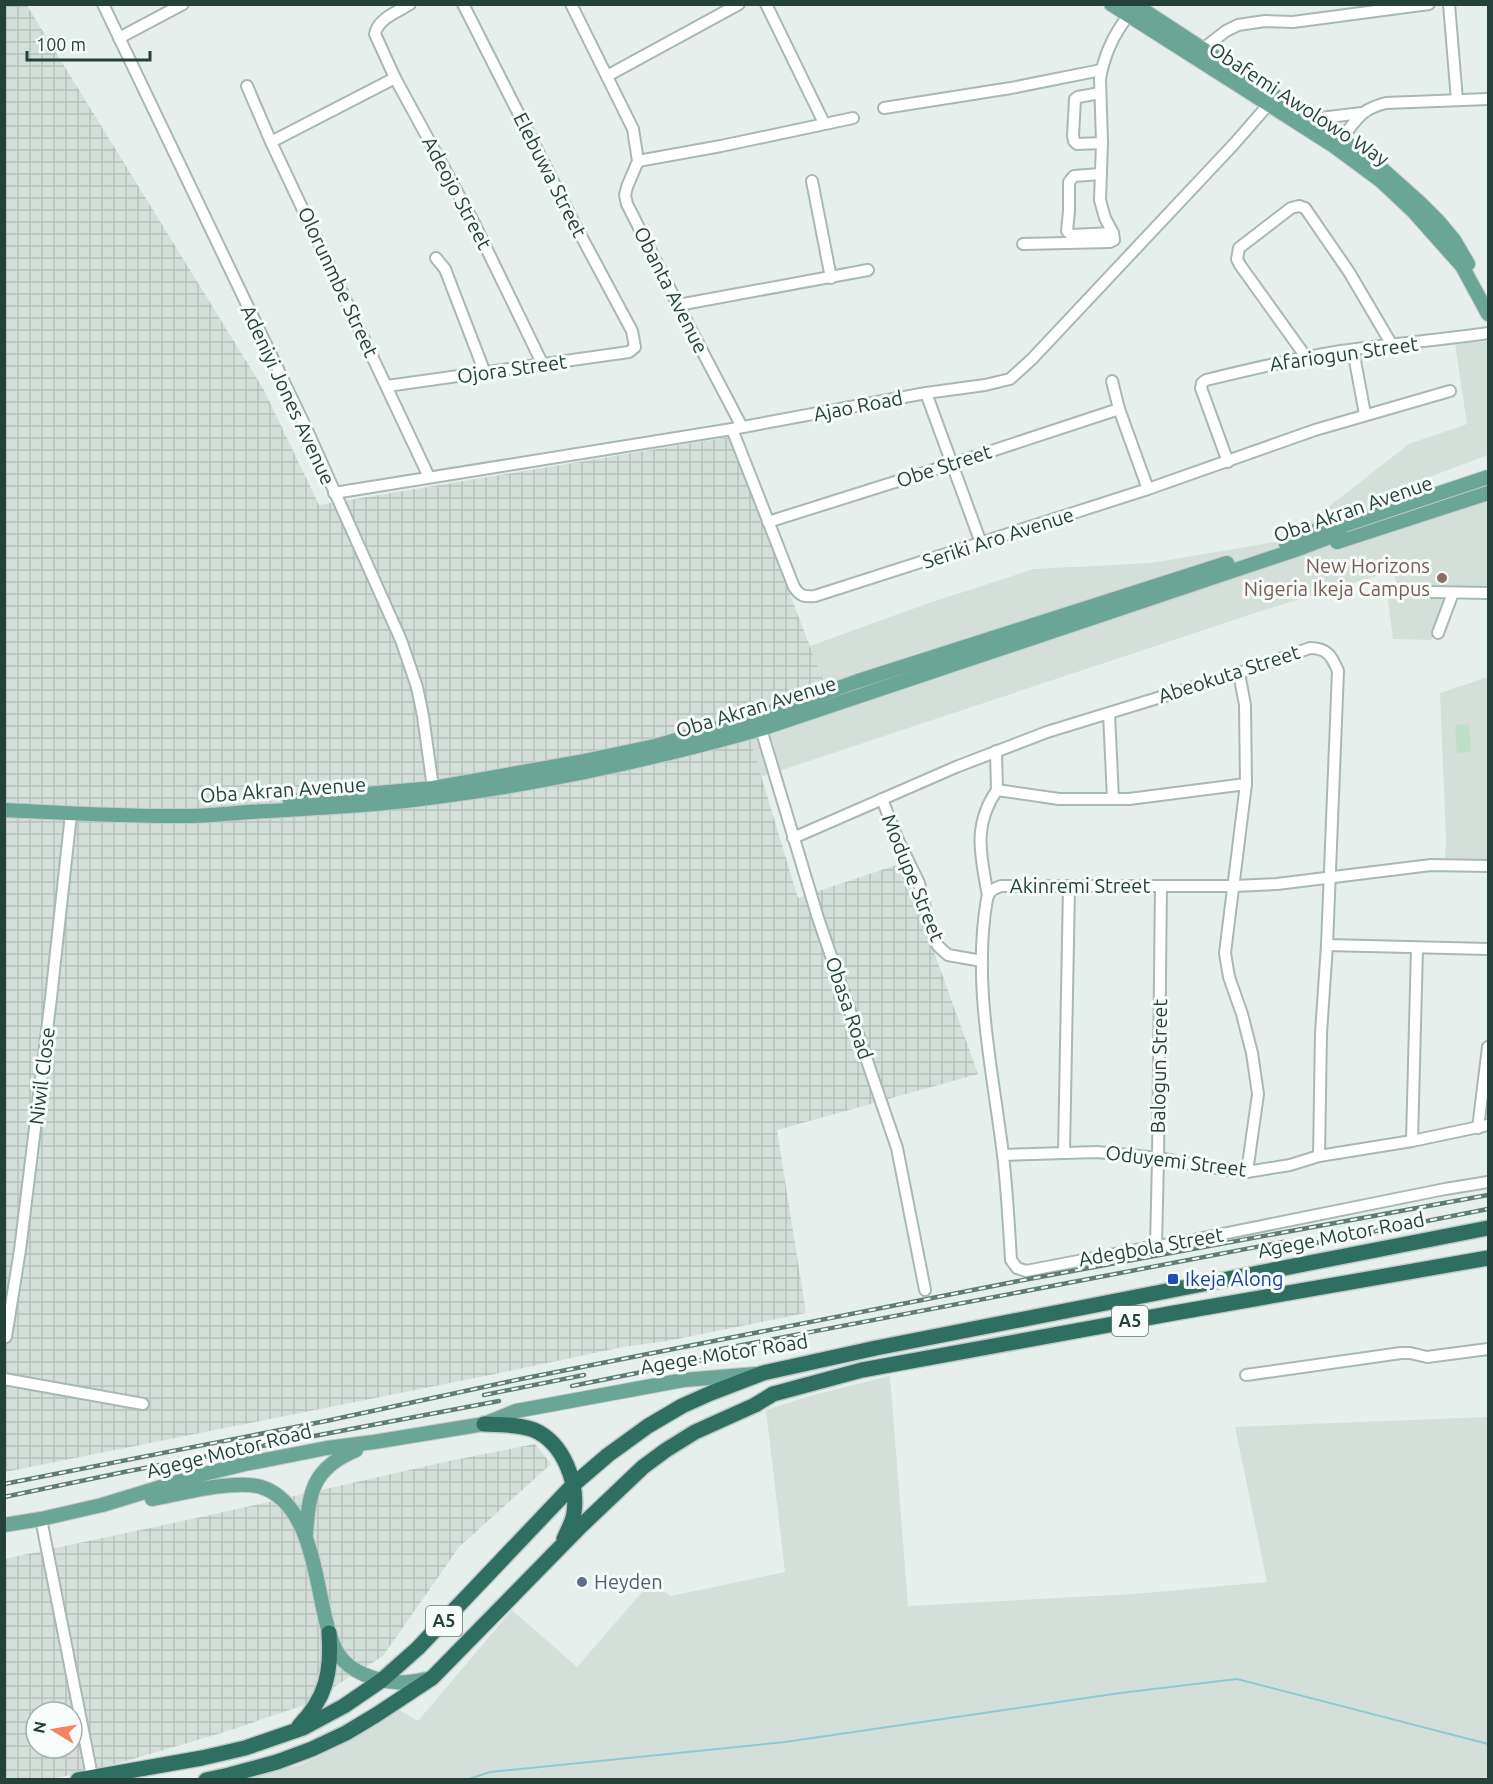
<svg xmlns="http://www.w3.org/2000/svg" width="1493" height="1784" font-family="Ubuntu,sans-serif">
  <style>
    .built { fill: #d4dfda }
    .industrial { fill: url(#industrial-grid); fill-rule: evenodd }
    .garden { fill: #bfe0c8 }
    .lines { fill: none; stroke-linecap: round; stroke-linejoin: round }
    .stream { stroke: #8ec9d4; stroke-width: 2 }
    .minor-casing { stroke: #a8b8b2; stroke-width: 14 }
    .major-casing { stroke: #c2cac8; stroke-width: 16 }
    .highway-casing { stroke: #c2cac8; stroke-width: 18 }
    .minor { stroke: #fff; stroke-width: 10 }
    .major { stroke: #6aa596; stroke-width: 14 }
    .highway { stroke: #2f6f62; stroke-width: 15 }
    .rail-casing { stroke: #5f7d75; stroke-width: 4.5 }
    .rail { stroke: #f7fbf9; stroke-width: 2; stroke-dasharray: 7; stroke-linecap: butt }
    .major-bridge-casing { stroke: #c2cac8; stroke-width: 16; stroke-linecap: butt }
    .major-bridge { stroke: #6aa596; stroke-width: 14 }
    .education-dot { fill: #8d6e63; stroke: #f7fbf9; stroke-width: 2 }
    .transit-dot { fill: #1a4fb4; stroke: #f7fbf9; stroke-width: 2 }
    .service-dot { fill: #5c6f8a; stroke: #f7fbf9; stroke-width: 2 }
    .labels { text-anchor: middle; stroke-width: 6; stroke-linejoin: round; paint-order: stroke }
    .shield { fill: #f7fbf9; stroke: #637a73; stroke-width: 1.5 }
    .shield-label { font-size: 18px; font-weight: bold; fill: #24423a }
    .street-label { font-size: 20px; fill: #24423a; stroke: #f7fbf9 }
    .education-label { font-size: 20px; fill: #785e54; stroke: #f7fbf9; text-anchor: end }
    .transit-label { font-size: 20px; fill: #164399; stroke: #f7fbf9; text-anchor: start }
    .service-label { font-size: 20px; fill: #4e5e75; stroke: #f7fbf9; text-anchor: start }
  </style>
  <defs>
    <pattern id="industrial-grid" width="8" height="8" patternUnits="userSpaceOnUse" patternTransform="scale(1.5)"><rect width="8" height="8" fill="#d4dfda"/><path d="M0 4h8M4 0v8" fill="none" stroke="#b6c1bc"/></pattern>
  </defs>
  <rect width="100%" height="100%" fill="#e6efeb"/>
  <g class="built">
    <path d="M1488,341V455L1373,498L1383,535L1488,501V587L1435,585L1428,591L1427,597L1445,598L1431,640L1393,639L1386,584H1397L1393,571L1264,610L761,777L740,708L823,680L810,646L932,602L1034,569L1151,563L1286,540L1409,444L1467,424L1455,344Z"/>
    <path d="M1488,677V868L1445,862L1446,839L1440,693Z"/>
    <path d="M890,1376L908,1606L1134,1594L1267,1582L1235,1427L1488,1417V1779L240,1780L300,1765L336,1748L399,1710L418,1721L512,1610L577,1667L650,1583L671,1596L785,1572L766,1410L813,1395Z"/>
  </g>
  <g class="industrial">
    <path d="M26,4L264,390L319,505L729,437L823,680L741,709L798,898L902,863L978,1074L777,1130L806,1313L667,1341L623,1347L485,1376L5,1472L4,5Z"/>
    <path d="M535,1444L551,1464L459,1547L383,1656L307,1704L228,1731L102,1768L52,1779H5L4,1559L206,1516L449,1461ZM36,1712H72V1748H36Z"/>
  </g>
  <path class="garden" d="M1469,724L1471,752L1457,753L1455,725Z"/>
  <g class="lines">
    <path class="stream" d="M466,1780L490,1772L785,1742L1120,1693L1237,1679L1488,1744"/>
    <defs>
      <g id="minor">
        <path d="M103,4L307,430L401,640L417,687L423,716L434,795"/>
        <path d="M410,4C398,12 378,18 375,34L395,78L474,223L543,365"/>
        <path d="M571,4L633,129L638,161L627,187L625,195L627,204L678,305L742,427"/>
        <path d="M766,4L824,123"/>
        <path d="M1449,4L1457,100"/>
        <path d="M119,38L183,4"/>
        <path d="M1204,48L1226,31L1238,25L1265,21L1293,22L1429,4"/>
        <path d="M607,76L739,4"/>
        <path d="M247,86L271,142L429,477"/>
        <path d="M1100,93L1078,97L1075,99L1073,136L1074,141L1077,144L1102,143"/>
        <path d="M884,108L1011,88L1101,70"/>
        <path d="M1312,119L1362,113"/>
        <path d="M1341,139C1358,119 1359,110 1386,103L1488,99"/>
        <path d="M271,142L395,78"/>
        <path d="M638,161L721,146L853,118"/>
        <path d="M1101,174L1074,176L1069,182V211L1067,231L1071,235L1113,233"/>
        <path d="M812,181L831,278"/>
        <path d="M1023,244L1110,242L1114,240L1113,233L1105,218L1100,200L1102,143L1100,79C1104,55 1114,34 1128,16"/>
        <path d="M436,258L445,269L485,373"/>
        <path d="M678,305L868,270"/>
        <path d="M1353,350L1365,414"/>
        <path d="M1306,357L1240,265L1237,259L1239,248L1291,208L1299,206L1305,208L1349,272L1392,345"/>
        <path d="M1112,381L1119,409L1148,489"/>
        <path d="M387,386L629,352L635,347L632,331L572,219L463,4"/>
        <path d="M926,393L981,543"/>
        <path d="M732,429L794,587C800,596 804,597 815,596L1148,489L1315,430L1450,391"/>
        <path d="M1228,462L1201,388L1202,383L1206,380C1251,369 1296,358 1341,351C1390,344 1440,340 1488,333"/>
        <path d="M334,493L732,429L926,393L985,385L1010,379L1032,359L1234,144L1268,105"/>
        <path d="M768,522L952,464L1119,409"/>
        <path d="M1432,592L1488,593"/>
        <path d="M1438,633L1453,593"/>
        <path d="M1239,673L1245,705L1246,784L1225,953L1229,977L1242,1014L1252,1053L1258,1094L1247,1172"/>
        <path d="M1109,713L1113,799"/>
        <path d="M761,729L818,918L897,1148L925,1290"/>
        <path d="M996,751L997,790L1059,799H1129L1246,784"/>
        <path d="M882,799L898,840L919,883L929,925L938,946L948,955L982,961"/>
        <path d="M793,838L956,767L1047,732L1239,673L1310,648C1328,648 1332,657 1338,671L1327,945L1321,1033L1319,1156"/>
        <path d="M1488,866L1431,865L1277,884L1234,886H1001C993,889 989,891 987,899C972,983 993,1072 1003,1155C1007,1190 1009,1225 1011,1260L1017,1268L1026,1271L1156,1246L1178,1243L1445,1189L1488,1182"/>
        <path d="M988,896C981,856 972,826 997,790"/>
        <path d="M1327,945L1488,949"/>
        <path d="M1478,1128L1488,1047"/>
        <path d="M1412,1141L1417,948"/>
        <path d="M1064,1152L1069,887"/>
        <path d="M1003,1155L1097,1152L1158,1158L1201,1166L1247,1172L1290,1165L1319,1156L1412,1141L1488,1125"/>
        <path d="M1156,1246L1158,1158L1161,886"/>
        <path d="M6,1337L20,1250L51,998L71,814"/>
        <path d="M1246,1375L1401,1353H1410L1427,1357L1488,1349"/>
        <path d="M4,1379L143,1404"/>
        <path d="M41,1519L92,1776"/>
      </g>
      <g id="major">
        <path d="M1111,4L1334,146L1380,180L1414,212L1462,266L1488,314"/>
        <path d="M1134,4L1341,139L1382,169L1420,203L1439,222L1454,240L1468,264"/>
        <path d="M1337,542L1488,493"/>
        <path d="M1286,544L1298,537L1356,516"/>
        <path d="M290,801L433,788L579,762L655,746L757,717L858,681L1227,563"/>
        <path d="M4,810C67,813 129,817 191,816C217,815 243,812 268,811C324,808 380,805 436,797C546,783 654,759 761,729L1298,549L1346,531"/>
        <path d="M152,1499C180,1494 234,1479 261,1487C309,1502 315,1575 325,1617C328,1629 331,1644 339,1655C350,1672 376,1681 396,1682C407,1684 420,1680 432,1678"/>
        <path d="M4,1525L41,1519L102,1505L204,1474L245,1464L327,1448L374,1442L484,1424L516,1411L684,1380L755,1374"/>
        <path d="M306,1534C309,1491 313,1468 356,1450"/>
      </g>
      <g id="highway">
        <path d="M484,1424C500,1425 519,1424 534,1430C564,1443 578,1483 574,1513C573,1522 567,1531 564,1539"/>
        <path d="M299,1726C326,1698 332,1672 329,1633"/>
        <path d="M78,1780L202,1758L245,1748L303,1728L344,1706L382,1680L418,1648L573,1485L608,1455L648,1426L682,1406L711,1393L763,1373L876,1348L1488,1228"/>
        <path d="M206,1780L229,1775L277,1762L312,1749L346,1733L376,1715L432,1678L580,1527L643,1467L666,1450L695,1432L755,1405L773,1394L862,1370L1174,1313L1488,1258"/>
      </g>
    </defs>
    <use href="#minor" class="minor-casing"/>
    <use href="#major" class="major-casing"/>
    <use href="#highway" class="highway-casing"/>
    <use href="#minor" class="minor"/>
    <use href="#major" class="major"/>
    <use href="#highway" class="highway"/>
    <defs>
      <g id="rail">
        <path d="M1279,1250L1488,1209"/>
        <path d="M711,1351L1288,1241"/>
        <path d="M572,1386L722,1356"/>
        <path d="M484,1395L584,1375"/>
        <path d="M4,1484L326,1421L521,1379L1029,1279L1488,1195"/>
        <path d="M4,1497L129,1471L499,1401"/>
      </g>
    </defs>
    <use href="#rail" class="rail-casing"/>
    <use href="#rail" class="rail"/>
    <defs>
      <path id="major-bridge" d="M1344,525L1488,477"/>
    </defs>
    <use href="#major-bridge" class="major-bridge-casing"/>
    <use href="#major-bridge" class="major-bridge"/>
  </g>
  <circle class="education-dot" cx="1442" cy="578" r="6"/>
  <rect class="transit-dot" x="1167" y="1273" width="12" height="12" rx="3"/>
  <circle class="service-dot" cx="582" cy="1582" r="6"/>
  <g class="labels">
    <g class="shield">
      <rect x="1112" y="1306" width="36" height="30" rx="4.5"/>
      <rect x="426" y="1606" width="36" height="30" rx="4.5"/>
    </g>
    <g class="shield-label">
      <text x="1130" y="1327">A5</text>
      <text x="444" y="1627">A5</text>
    </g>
    <g class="street-label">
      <text transform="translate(1299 104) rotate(33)" y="7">Obafemi Awolowo Way</text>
      <text transform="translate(550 175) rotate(63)" y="7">Elebuwa Street</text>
      <text transform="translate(457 193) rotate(62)" y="7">Adeojo Street</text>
      <text transform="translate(338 282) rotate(65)" y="7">Olorunmbe Street</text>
      <text transform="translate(671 290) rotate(63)" y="7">Obanta Avenue</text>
      <text transform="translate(1344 354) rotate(-8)" y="7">Afariogun Street</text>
      <text transform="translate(512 369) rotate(-8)" y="7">Ojora Street</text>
      <text transform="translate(288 395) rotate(65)" y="7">Adeniyi Jones Avenue</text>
      <text transform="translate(858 406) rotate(-11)" y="7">Ajao Road</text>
      <text transform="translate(944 466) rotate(-18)" y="7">Obe Street</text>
      <text transform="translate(1353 509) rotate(-19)" y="7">Oba Akran Avenue</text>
      <text transform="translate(998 538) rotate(-18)" y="7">Seriki Aro Avenue</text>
      <text transform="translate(1229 674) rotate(-18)" y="7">Abeokuta Street</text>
      <text transform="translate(756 707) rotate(-17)" y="7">Oba Akran Avenue</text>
      <text transform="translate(283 790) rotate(-4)" y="7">Oba Akran Avenue</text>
      <text transform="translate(913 878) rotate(68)" y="7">Modupe Street</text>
      <text x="1080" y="893">Akinremi Street</text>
      <text transform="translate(849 1008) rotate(71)" y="7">Obasa Road</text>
      <text transform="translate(1159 1066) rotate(-89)" y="7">Balogun Street</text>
      <text transform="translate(42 1076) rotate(-83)" y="7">Niwil Close</text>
      <text transform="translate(1176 1161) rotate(7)" y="7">Oduyemi Street</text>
      <text transform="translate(1341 1235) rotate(-11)" y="7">Agege Motor Road</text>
      <text transform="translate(1151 1247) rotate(-10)" y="7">Adegbola Street</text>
      <text transform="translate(724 1354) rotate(-9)" y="7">Agege Motor Road</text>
      <text transform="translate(229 1451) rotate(-14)" y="7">Agege Motor Road</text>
    </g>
    <g class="education-label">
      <text x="1430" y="573">New Horizons<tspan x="1430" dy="23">Nigeria Ikeja Campus</tspan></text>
    </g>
    <g class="transit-label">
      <text x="1185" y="1286">Ikeja Along</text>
    </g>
    <g class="service-label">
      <text x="594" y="1589">Heyden</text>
    </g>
  </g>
  <rect width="1493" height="1784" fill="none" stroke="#24423a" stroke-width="12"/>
  <g transform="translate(54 1730) rotate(281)"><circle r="28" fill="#f7fbf9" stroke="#a3b1ad" stroke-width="1.5"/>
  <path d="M0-4.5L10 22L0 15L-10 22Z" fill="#f4845f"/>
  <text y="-9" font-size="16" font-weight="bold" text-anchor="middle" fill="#24423a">N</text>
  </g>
  <path d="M27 51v9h123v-9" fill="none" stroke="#24423a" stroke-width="3"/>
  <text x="36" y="51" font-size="18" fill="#24423a" stroke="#f7fbf9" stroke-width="4.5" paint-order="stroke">100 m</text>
</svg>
